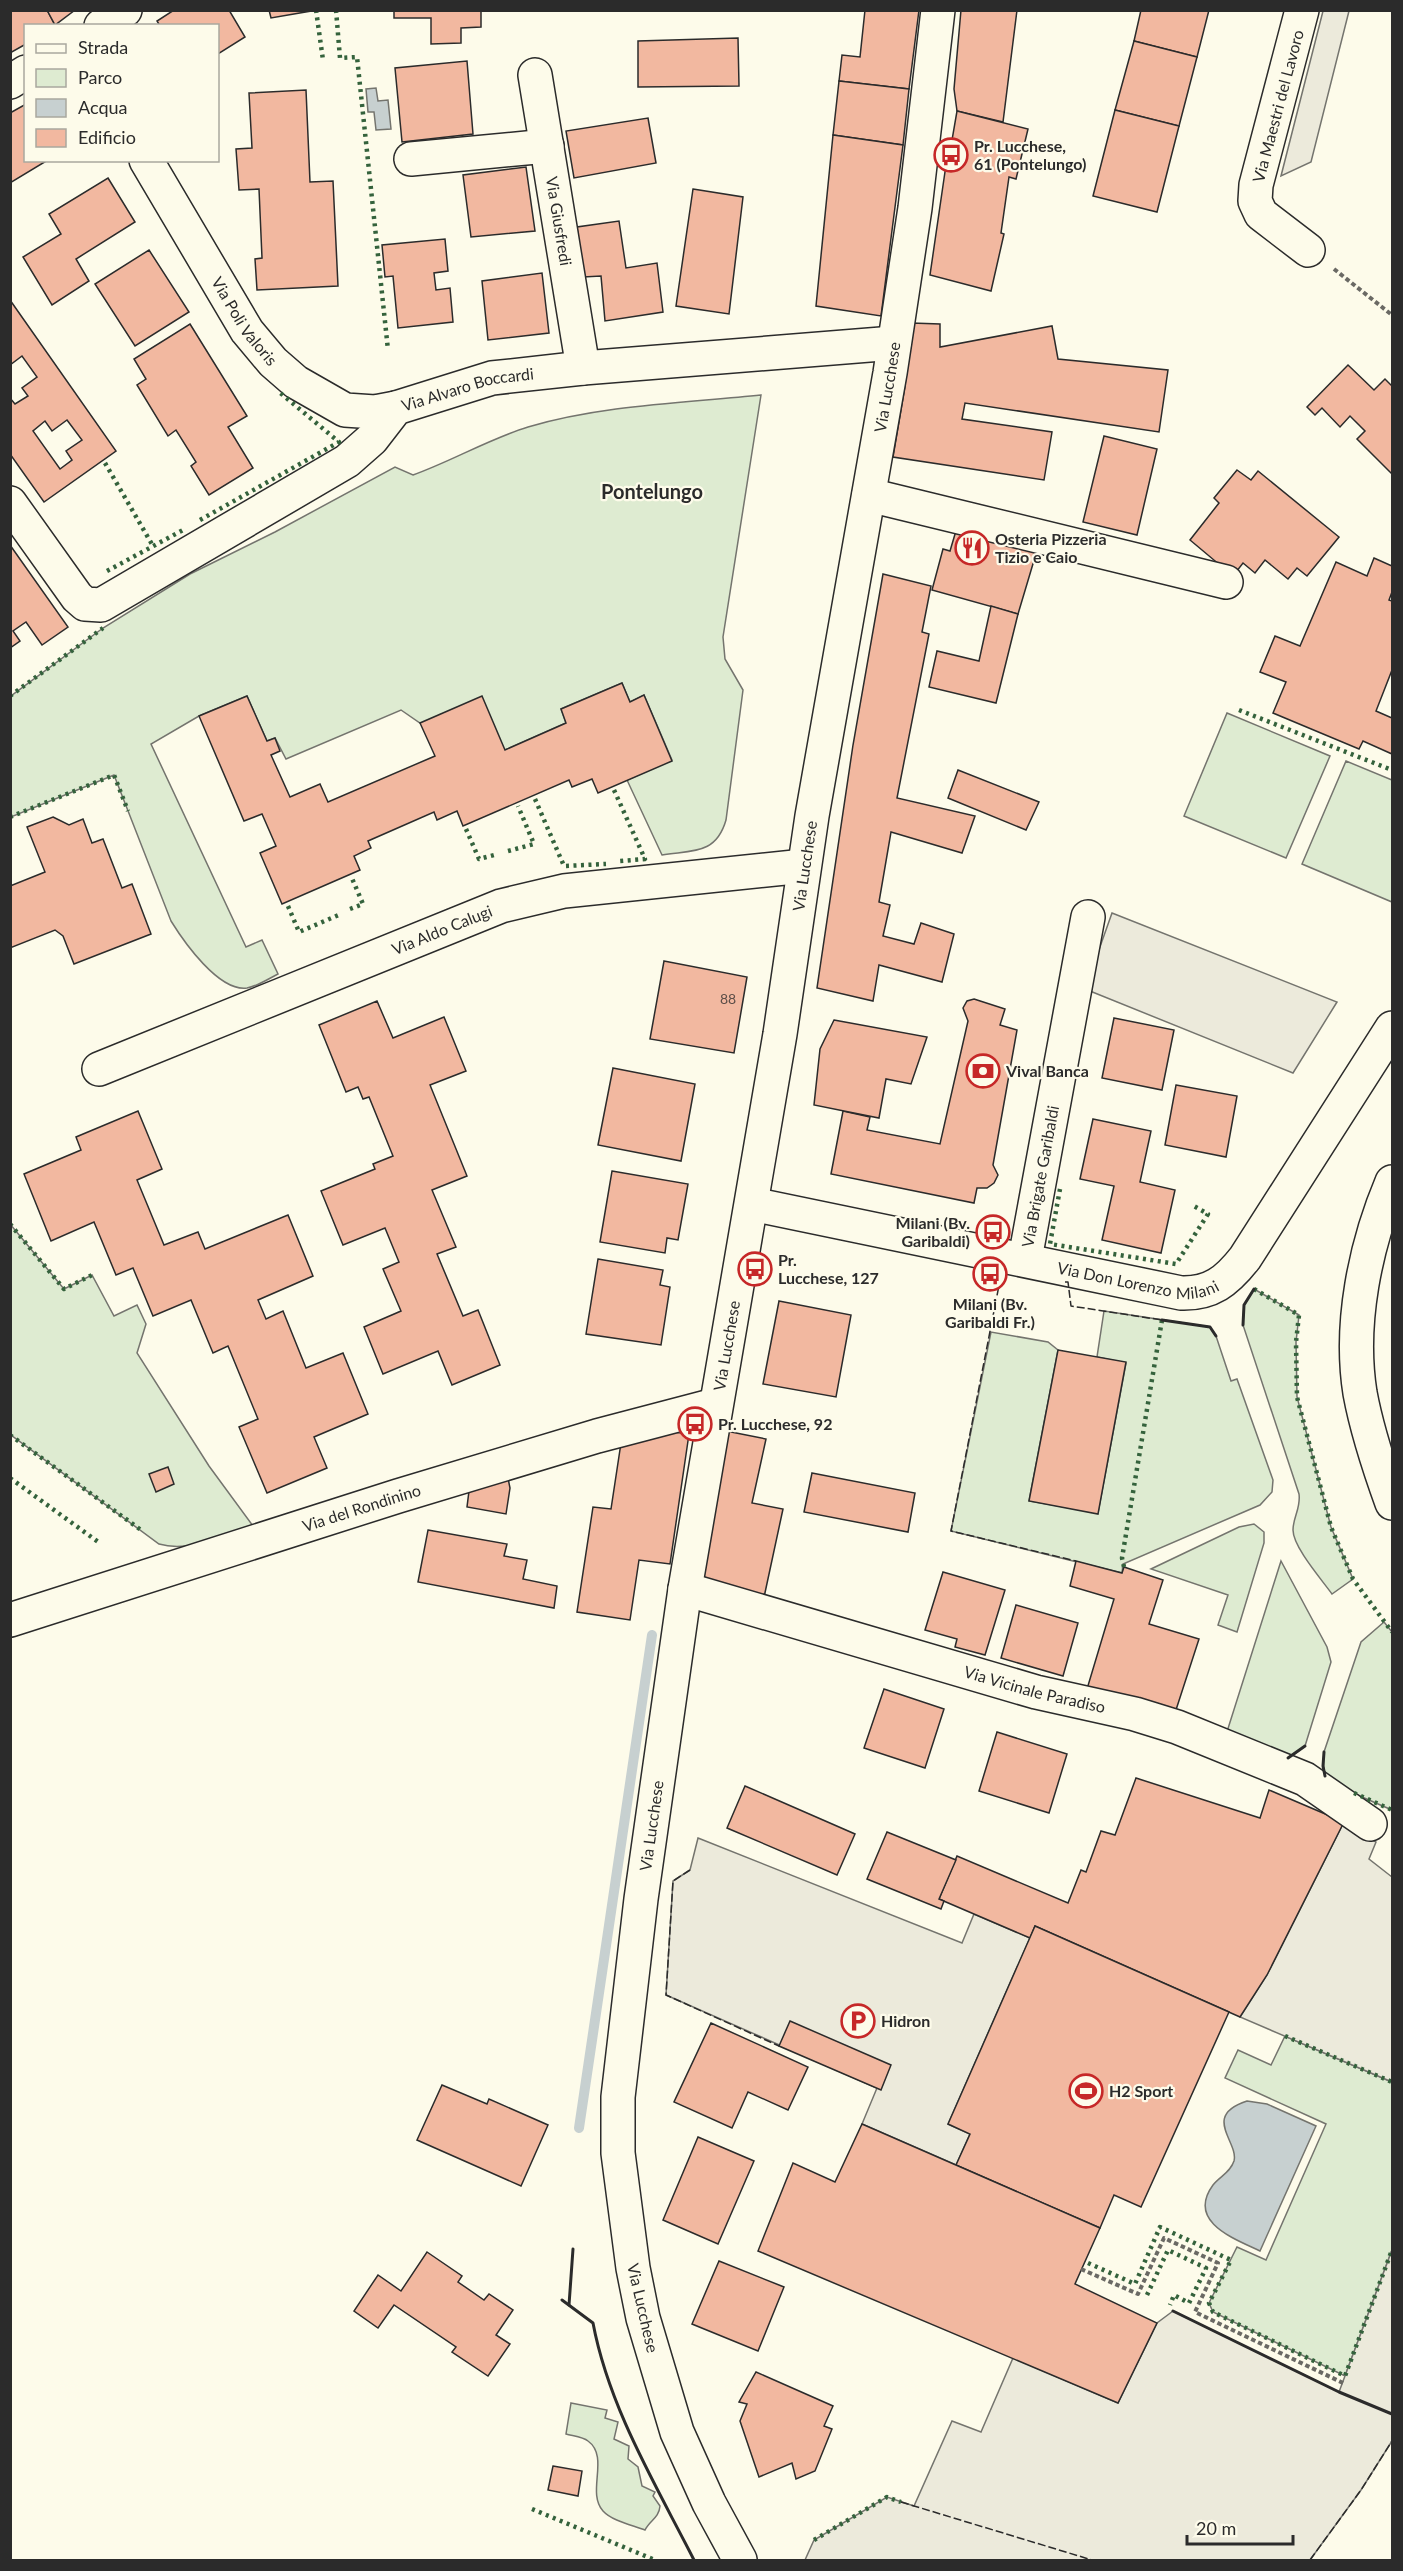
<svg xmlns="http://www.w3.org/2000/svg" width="1403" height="2571" font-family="Lato,sans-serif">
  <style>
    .green { fill: #deebd1; stroke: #74746e; stroke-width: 1.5 }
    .parking { fill: #eceadb; stroke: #74746e; stroke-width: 1.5 }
    .water { fill: #c7d0d0; stroke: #74746e; stroke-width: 1.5 }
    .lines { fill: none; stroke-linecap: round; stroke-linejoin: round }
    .stream { stroke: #c7d0d0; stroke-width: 10 }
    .building { fill: #f2b8a0; stroke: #2b2b2b; stroke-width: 1.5; fill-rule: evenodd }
    .minor-casing { stroke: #2b2b2b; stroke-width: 36 }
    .major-casing { stroke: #2b2b2b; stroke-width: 36 }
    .path { stroke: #6a6964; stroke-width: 4; stroke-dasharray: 4.5 3; stroke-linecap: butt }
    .minor { stroke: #fdfbea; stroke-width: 33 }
    .major { stroke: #fdfbea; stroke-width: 33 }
    .hedge { stroke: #34623c; stroke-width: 4.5; stroke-dasharray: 3 4.5; stroke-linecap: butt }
    .fence { stroke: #2b2b2b; stroke-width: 1.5; stroke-dasharray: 8 3; stroke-linecap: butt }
    .wall { stroke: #2b2b2b; stroke-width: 3 }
    .labels { text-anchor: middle; stroke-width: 4.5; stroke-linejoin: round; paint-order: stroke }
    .number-label { font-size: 14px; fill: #5d4e48 }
    .street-label { font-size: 16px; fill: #2b2b2b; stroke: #fdfbea }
    .poi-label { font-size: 16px; font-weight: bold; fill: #2b2b2b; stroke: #fdfbea; text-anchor: start }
    .quarter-label { font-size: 20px; font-weight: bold; fill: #2b2b2b; stroke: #fdfbea }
  </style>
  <rect width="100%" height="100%" fill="#fdfbea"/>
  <g class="green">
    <path d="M761,395L723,637L725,659L743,690L726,820C716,855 692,850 662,855L627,780L672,760L644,695L630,702L622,683L561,709L566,723L505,750L420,723L401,710L286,759L275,738L267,741L247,696L199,716L151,744L246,947L262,940L278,974C268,979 258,986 247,988C219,992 184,942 171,921L114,775L11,817V696L103,628L190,574L275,532L395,467L413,475C452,461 489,439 528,427C603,405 684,403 761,395Z"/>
    <path d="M1227,713L1330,756L1286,858L1184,816Z"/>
    <path d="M1346,761L1392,780V902L1302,864Z"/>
    <path d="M10,1224L64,1289L92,1275L114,1316L137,1305L146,1324L137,1353L209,1466L253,1526C223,1535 190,1553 159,1544L11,1435Z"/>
    <path d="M1254,1289L1299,1315L1296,1342L1297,1397L1331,1527L1353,1579L1332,1594C1322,1580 1293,1547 1293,1530C1293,1517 1301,1508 1299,1494L1243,1325L1244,1305Z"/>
    <path d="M1104,1311L1210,1327L1216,1336L1231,1381L1237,1379L1273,1480L1272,1492L1260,1505L1123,1564L1122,1573L951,1531L991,1332L1048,1342L1058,1350L1029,1501L1098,1513L1126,1363L1097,1357Z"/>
    <path d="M1254,1524L1264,1532V1543L1237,1632L1218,1625L1228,1595L1151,1569L1239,1527Z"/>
    <path d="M1281,1561L1327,1647L1331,1662L1305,1746L1292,1756L1225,1738Z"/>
    <path d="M1384,1622L1392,1632V1810L1332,1784C1322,1774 1323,1766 1324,1752L1361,1642Z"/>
    <path d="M1285,2036L1392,2082V2250L1345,2376L1213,2312L1209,2303L1237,2247L1266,2260L1326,2124L1225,2078L1238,2050L1271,2065Z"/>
    <path d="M571,2403L607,2410L605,2418L618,2422L614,2439L629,2446L628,2459L638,2467L642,2486L655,2492L653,2496L660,2506C659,2518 650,2520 645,2530C632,2525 612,2521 603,2511C586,2492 610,2457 588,2441C583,2437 573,2436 566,2434Z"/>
  </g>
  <g class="parking">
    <path d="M1323,11H1349L1311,162L1281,176Z"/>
    <path d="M1112,913L1337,1002L1293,1073L1085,989Z"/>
    <path d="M1344,1822L1376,1842L1369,1859L1392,1877V2082L1240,2017L1267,1975Z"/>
    <path d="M698,1838L962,1943L974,1914L1030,1938L948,2124L970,2134L956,2165L862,2124L877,2088L666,1995L673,1881L690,1870Z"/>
    <path d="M1392,2250V2441L1361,2490L1310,2560H805L814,2540L887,2497L914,2506L952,2421L981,2432L1013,2358L1118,2403L1157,2323L1173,2311L1339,2392Z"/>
  </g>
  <g class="water">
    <path d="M376,88L378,101L388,100L391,129L376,130L374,112H368L366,89Z"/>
    <path d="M1247,2101L1267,2104L1316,2126L1260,2251C1235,2239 1186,2222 1213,2185C1220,2176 1230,2173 1234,2161C1239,2142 1201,2116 1247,2101Z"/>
  </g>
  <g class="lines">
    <path class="stream" d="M579,2128L652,1635"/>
  </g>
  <g class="building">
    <path d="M10,10H47L55,25L26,26V44L10,53Z"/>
    <path d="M47,10H75L55,25Z"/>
    <path d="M174,10H229L245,37L218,54V26H160L157,21Z"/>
    <path d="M269,10H311V11L271,18Z"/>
    <path d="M394,10H481V27L461,28V43L431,44V18H394Z"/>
    <path d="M865,10H919L909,89L839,81L842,55L860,57Z"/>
    <path d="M961,10H1017L1003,122L957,111L954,89Z"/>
    <path d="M1141,10H1209L1197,57L1134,41Z"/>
    <path d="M738,38L739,86L638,87V41Z"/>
    <path d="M1134,41L1197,57L1179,126L1115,110Z"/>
    <path d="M467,61L473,134L402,142L395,68Z"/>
    <path d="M839,81L909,89L903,145L833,135Z"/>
    <path d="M306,90L310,182L333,181L338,286L257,290L255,259L262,258L259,189L239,190L236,149L252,148L249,93Z"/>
    <path d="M26,104V160H48L10,183V113Z"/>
    <path d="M1115,110L1179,126L1157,212L1093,196Z"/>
    <path d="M957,111L1028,129L1016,179L1009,177L1001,233L1004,234L991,291L930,275L947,158L953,159L956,142L952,140Z"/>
    <path d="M648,118L656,163L574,178L566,131Z"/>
    <path d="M833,135L903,145L881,316L816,306Z"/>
    <path d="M526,167L535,231L471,237L463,175Z"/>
    <path d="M108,178L135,222L76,259L89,281L52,305L23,257L61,234L49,214Z"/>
    <path d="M693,189L743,197L729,314L676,306Z"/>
    <path d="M619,221L626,268L657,263L663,312L605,321L601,276L583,277L577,227Z"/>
    <path d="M445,239L448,271L434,273L436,290L450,288L453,322L398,328L393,276L385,277L382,245Z"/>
    <path d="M149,250L189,312L135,346L95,284Z"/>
    <path d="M542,273L549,333L488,340L482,281Z"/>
    <path d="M10,300L116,451L44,502L10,454V398L15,404L28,396L22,388L37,377L22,356L10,365ZM67,420L82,440L66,451L72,460L60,469L33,431L45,421L52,431Z"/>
    <path d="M911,323L940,324V347L1052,326L1058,359L1168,370L1159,432L965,403L962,419L1052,432L1044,480L893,457L905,386Z"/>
    <path d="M190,324L247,416L228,427L253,468L209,495L191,466L196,462L176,430L168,436L137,385L146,379L134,359Z"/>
    <path d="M1348,365L1374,390L1385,379L1392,386V474L1357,439L1365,431L1350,416L1340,427L1322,408L1315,415L1307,407Z"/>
    <path d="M1104,436L1157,449L1137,535L1083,522Z"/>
    <path d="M1237,470L1251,480L1258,471L1339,537L1307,576L1297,568L1288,579L1265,560L1255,573L1243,563L1233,576L1190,540L1219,503L1214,498Z"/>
    <path d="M958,524L1038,547L1018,614L932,590L943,549L950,551Z"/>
    <path d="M10,545L68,627L42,645L26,622L13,631L20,641L10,648Z"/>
    <path d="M1374,558L1392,566V592L1389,600L1392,601V670L1376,711L1392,718V754L1363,741L1359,749L1273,713L1286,682L1260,672L1275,636L1300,646L1336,562L1367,576Z"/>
    <path d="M883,574L931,586L922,632L929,634L897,798L975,816L962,853L891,832L879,902L890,905L883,936L914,944L921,923L954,934L942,982L879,965L873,1001L817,988L853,745Z"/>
    <path d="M991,606L1018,614L996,703L929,687L937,651L979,661Z"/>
    <path d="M622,683L630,702L644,695L672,761L598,793L592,779L572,787L569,780L463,826L457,811L437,820L434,812L368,841L371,848L354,856L360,870L282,904L260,853L276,846L262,814L244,821L199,716L247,696L267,741L275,738L280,751L271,755L290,797L320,784L328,802L435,756L420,723L482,696L505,750L566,723L561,709Z"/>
    <path d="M958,770L1039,802L1026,830L948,798Z"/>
    <path d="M53,817L69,825L83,819L92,843L103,839L122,888L132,884L151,934L74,964L63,936L55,930L10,948V886L45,872L27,827Z"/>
    <path d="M664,961L747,977L734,1053L650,1039Z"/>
    <path d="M974,999L1005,1009L1000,1025L1017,1030L993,1165L998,1175L994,1183L987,1188H977L974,1203L831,1174L843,1111L870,1117L867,1130L940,1144L968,1021L963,1008L967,1001Z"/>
    <path d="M377,1001L393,1038L444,1017L466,1071L430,1085L467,1176L432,1190L456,1247L437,1254L463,1316L478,1310L500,1365L452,1385L438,1351L383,1374L364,1327L401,1311L383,1269L399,1262L385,1228L343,1245L321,1191L375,1169L373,1164L393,1156L369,1097L363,1099L358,1087L346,1092L319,1025Z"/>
    <path d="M1114,1018L1174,1030L1162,1090L1102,1078Z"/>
    <path d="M834,1020L927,1037L911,1084L886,1079L879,1118L814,1105L820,1049Z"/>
    <path d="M613,1068L695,1084L681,1161L598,1145Z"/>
    <path d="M1176,1085L1237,1096L1226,1157L1165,1145Z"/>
    <path d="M138,1111L162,1169L137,1180L164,1245L198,1232L205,1249L288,1215L313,1276L258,1300L266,1319L283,1311L306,1368L343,1353L368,1414L314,1437L327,1468L267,1493L239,1427L258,1419L228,1346L213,1353L191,1300L153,1316L133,1268L116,1275L94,1222L51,1241L24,1174L81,1150L76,1137Z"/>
    <path d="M1093,1119L1151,1131L1140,1182L1175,1190L1161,1253L1102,1240L1114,1186L1080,1179Z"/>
    <path d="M612,1171L688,1184L678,1240L667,1238L665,1253L600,1242Z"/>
    <path d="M598,1259L663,1270L660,1285L670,1287L661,1345L586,1334Z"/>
    <path d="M779,1301L851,1315L836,1397L763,1384Z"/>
    <path d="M1058,1350L1126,1362L1098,1514L1029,1501Z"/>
    <path d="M660,1430L689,1434L670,1564L639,1560L630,1620L577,1612L593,1507L611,1509L621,1443Z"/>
    <path d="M726,1431L766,1439L752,1503L783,1509L763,1602L696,1586Z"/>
    <path d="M168,1467L174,1484L156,1492L149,1474Z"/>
    <path d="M507,1473L510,1488L506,1514L467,1507L470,1483Z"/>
    <path d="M812,1473L915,1493L908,1532L804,1512Z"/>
    <path d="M428,1530L507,1544L504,1556L527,1560L523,1579L557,1586L554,1608L418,1582Z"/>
    <path d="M1076,1561L1122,1573L1124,1567L1163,1580L1149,1624L1199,1639L1174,1716L1087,1689L1114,1599L1070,1586Z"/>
    <path d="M943,1572L1005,1590L985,1655L955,1647L957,1639L925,1630Z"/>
    <path d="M1016,1605L1078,1623L1063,1676L1001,1658Z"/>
    <path d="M884,1689L944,1709L925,1768L864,1748Z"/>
    <path d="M997,1732L1067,1754L1049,1813L979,1791Z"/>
    <path d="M1136,1778L1260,1818L1269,1790L1344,1822L1267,1975L1240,2017L1035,1926L1030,1938L939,1899L957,1856L1068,1903L1081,1870L1086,1872L1101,1831L1115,1835Z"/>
    <path d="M745,1786L855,1834L837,1875L727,1828Z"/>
    <path d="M887,1832L956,1860L939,1899L944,1901L941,1909L867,1879Z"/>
    <path d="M1035,1926L1229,2012L1141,2207L1114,2195L1100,2228L956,2165L970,2134L948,2124Z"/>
    <path d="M790,2021L891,2065L881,2090L779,2046Z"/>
    <path d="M711,2023L808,2067L788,2110L748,2092L732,2128L674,2102Z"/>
    <path d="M442,2085L487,2104L489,2099L548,2125L521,2186L417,2140Z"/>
    <path d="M862,2124L1100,2228L1075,2284L1157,2323L1118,2403L758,2251L793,2163L835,2182Z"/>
    <path d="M698,2137L754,2161L718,2244L663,2220Z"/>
    <path d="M427,2252L462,2276L458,2282L484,2300L489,2294L513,2310L496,2335L510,2344L488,2376L452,2352L456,2347L394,2305L378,2328L354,2311L378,2275L401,2291Z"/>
    <path d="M719,2261L784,2287L758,2351L692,2324Z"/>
    <path d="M756,2372L833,2406L824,2426L832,2429L815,2471L796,2479L792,2463L759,2477L740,2421L747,2404L739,2402Z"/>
    <path d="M553,2466L582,2471L578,2496L548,2490Z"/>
  </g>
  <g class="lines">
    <defs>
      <g id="minor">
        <path d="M1302,10L1256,185L1255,201L1261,214L1308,250"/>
        <path d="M101,26L125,10"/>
        <path id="s1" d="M535,75L583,368"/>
        <path d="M10,82L26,72"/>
        <path d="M411,159L547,146"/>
        <path id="s2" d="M146,160L247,331L273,362L296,382L345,410L375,412L396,408"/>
        <path d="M869,495L1226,582"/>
        <path id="s3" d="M10,503L77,597L85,604L101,605L347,461L372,439L396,408L492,378L583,368L894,343"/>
        <path id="s4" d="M99,1069L501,906L564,891L804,866"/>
        <path id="s5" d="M752,1204L1181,1293C1211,1294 1227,1281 1245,1258L1392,1028"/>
        <path id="s6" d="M1025,1259L1088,917"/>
        <path id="s7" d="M685,1589L1036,1692L1135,1714L1177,1727L1305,1779L1370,1824"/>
        <path id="s8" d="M10,1620L398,1496L597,1436L715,1405"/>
        <path id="s9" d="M740,2560L709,2503L677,2432L643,2318L633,2268L618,2153V2097L641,1899L685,1589L780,1034L812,816L890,373L915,208L938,10"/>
      </g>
      <path id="major" d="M1392,1182C1365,1246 1349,1324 1360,1393C1367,1431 1379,1467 1392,1503"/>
    </defs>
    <use href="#minor" class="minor-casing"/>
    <use href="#major" class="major-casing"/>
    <g class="path">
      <path d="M1334,269L1392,315"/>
      <path d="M1081,2269L1138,2294L1164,2238L1218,2263L1195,2312L1343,2383"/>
    </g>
    <use href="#minor" class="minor"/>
    <use href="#major" class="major"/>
    <g class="hedge">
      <path d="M316,10L323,60"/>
      <path d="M336,10L340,58L357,57L388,350"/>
      <path d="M105,463L153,546"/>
      <path d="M200,520L339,442L278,391"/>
      <path d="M107,571L183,530"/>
      <path d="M10,696L103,628"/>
      <path d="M1239,710L1392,770"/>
      <path d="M614,790L645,859L620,861"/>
      <path d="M535,799L564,866L606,864"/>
      <path d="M10,817L114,775L128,811"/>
      <path d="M466,829L479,859L498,854"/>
      <path d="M508,851L534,844L518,806"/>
      <path d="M288,906L299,932L341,914"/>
      <path d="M350,909L363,904L351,876"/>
      <path d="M1060,1189L1050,1244L1176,1264L1208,1214L1192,1205"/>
      <path d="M10,1224L64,1289L92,1275"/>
      <path d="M1254,1289L1299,1315L1296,1342L1297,1397L1331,1527L1353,1579L1392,1632"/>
      <path d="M10,1435L141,1530"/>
      <path d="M10,1478L101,1544"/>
      <path d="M1124,1567L1122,1558L1162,1320"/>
      <path d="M1354,1793L1392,1810"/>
      <path d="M1285,2036L1392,2082"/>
      <path d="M1088,2263L1135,2284L1160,2227L1231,2260L1209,2303L1213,2312L1345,2376L1392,2250"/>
      <path d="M1147,2295L1168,2250L1206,2268L1189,2303L1174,2295L1170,2305"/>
      <path d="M532,2509L655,2560"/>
      <path d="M814,2540L887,2497L901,2502"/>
    </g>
    <g class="fence">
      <path d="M1006,1271L1002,1270L951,1531L1076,1561"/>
      <path d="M1065,1282H1068L1071,1306L1162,1320"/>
      <path d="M690,1870L673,1881L666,1995L779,2046"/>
      <path d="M901,2502L1092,2560"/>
      <path d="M1310,2560L1361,2490L1392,2441"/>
    </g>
    <g class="wall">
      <path d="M1162,1320L1210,1327L1216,1336"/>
      <path d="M1243,1325L1244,1305L1254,1289"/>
      <path d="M1324,1752L1323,1766L1325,1776"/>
      <path d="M1288,1758L1305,1746"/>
      <path d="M562,2300L593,2323C609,2408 656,2485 694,2560"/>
      <path d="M569,2305L573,2249"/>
      <path d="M1173,2311L1339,2392L1392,2414"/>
    </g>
  </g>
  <defs>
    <symbol id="bus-ring" viewBox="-11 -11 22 22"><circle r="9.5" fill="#fdfbea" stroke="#c62828" stroke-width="1.5"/><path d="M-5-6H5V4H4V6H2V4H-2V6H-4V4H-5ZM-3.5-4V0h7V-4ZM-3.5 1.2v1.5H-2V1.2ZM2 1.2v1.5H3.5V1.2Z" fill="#c62828"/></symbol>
    <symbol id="restaurant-ring" viewBox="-11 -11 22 22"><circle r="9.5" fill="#fdfbea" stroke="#c62828" stroke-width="1.5"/><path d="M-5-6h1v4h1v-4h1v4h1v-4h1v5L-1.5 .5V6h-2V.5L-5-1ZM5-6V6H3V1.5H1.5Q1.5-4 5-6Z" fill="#c62828"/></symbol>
    <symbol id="bank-ring" viewBox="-11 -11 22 22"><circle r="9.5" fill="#fdfbea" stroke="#c62828" stroke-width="1.5"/><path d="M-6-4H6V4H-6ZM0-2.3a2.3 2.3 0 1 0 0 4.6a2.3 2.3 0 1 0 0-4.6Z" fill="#c62828"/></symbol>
    <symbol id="parking-ring" viewBox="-11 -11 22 22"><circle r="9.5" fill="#fdfbea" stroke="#c62828" stroke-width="1.5"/><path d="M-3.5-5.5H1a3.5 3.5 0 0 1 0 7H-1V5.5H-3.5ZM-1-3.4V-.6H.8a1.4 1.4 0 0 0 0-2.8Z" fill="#c62828"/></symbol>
    <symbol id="stadium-ring" viewBox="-11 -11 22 22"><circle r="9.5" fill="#fdfbea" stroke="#c62828" stroke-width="1.5"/><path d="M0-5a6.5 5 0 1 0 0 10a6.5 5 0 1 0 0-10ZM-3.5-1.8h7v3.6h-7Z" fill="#c62828"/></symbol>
  </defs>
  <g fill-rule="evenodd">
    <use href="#bus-ring" x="932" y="136" width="38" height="38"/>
    <use href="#restaurant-ring" x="953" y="529" width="38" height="38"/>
    <use href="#bank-ring" x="964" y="1052" width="38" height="38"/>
    <use href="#bus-ring" x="974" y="1213" width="38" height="38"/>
    <use href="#bus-ring" x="736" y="1250" width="38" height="38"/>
    <use href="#bus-ring" x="971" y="1255" width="38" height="38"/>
    <use href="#bus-ring" x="676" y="1405" width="38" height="38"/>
    <use href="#parking-ring" x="839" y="2002" width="38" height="38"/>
    <use href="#stadium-ring" x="1067" y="2072" width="38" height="38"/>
  </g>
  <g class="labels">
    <g class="number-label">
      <text x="728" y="1004">88</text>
    </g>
    <g class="street-label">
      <text transform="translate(1278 106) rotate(-75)" y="6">Via Maestri del Lavoro</text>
      <text dy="6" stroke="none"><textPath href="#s1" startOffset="148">Via Giusfredi</textPath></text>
      <text dy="6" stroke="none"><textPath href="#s2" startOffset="189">Via Poli Valoris</textPath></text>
      <text dy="6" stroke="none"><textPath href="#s9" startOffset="2216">Via Lucchese</textPath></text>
      <text dy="6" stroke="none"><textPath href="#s3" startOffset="574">Via Alvaro Boccardi</textPath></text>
      <text dy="6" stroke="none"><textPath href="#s9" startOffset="1730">Via Lucchese</textPath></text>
      <text dy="6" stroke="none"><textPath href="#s4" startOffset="370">Via Aldo Calugi</textPath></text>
      <text dy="6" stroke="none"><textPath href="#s6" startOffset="84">Via Brigate Garibaldi</textPath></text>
      <text dy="6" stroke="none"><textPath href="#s5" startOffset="394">Via Don Lorenzo Milani</textPath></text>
      <text dy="6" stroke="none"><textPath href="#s9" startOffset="1244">Via Lucchese</textPath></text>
      <text dy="6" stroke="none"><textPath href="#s8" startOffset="369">Via del Rondinino</textPath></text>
      <text dy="6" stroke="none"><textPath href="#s7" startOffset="364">Via Vicinale Paradiso</textPath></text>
      <text dy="6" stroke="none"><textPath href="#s9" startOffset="758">Via Lucchese</textPath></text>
      <text transform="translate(643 2308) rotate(77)" y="6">Via Lucchese</text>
    </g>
    <g class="poi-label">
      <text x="974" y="152">Pr. Lucchese,<tspan x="974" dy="18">61 (Pontelungo)</tspan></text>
      <text x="995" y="545">Osteria Pizzeria<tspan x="995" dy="18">Tizio e Caio</tspan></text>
      <text x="1006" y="1077">Vival Banca</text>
      <text x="970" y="1229" text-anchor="end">Milani (Bv.<tspan x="970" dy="18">Garibaldi)</tspan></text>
      <text x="778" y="1266">Pr.<tspan x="778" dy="18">Lucchese, 127</tspan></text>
      <text x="990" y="1310" text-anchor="middle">Milani (Bv.<tspan x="990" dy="18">Garibaldi Fr.)</tspan></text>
      <text x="718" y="1430">Pr. Lucchese, 92</text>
      <text x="881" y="2027">Hidron</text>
      <text x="1109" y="2097">H2 Sport</text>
    </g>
    <g class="quarter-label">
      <text x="652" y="499">Pontelungo</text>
    </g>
  </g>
  <rect width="1403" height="2571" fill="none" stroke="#2b2b2b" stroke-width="24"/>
  <rect x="24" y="24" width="195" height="138" fill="#fdfbea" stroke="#a9a89e" stroke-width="1.5"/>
  <rect x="36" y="44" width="30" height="9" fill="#fdfbea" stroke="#a9a89e" stroke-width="1.5"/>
  <text x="78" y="54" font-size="18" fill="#2b2b2b">Strada</text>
  <rect x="36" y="69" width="30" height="18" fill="#deebd1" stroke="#a9a89e" stroke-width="1.5"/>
  <text x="78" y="84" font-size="18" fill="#2b2b2b">Parco</text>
  <rect x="36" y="99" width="30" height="18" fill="#c7d0d0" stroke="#a9a89e" stroke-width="1.5"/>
  <text x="78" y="114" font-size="18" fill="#2b2b2b">Acqua</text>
  <rect x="36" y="129" width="30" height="18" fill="#f2b8a0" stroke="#a9a89e" stroke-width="1.5"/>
  <text x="78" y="144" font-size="18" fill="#2b2b2b">Edificio</text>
  <path d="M1187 2535v9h106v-9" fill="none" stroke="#2b2b2b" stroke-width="3"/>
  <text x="1196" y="2535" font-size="18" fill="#2b2b2b" stroke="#fdfbea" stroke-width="4.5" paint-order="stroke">20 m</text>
</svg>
